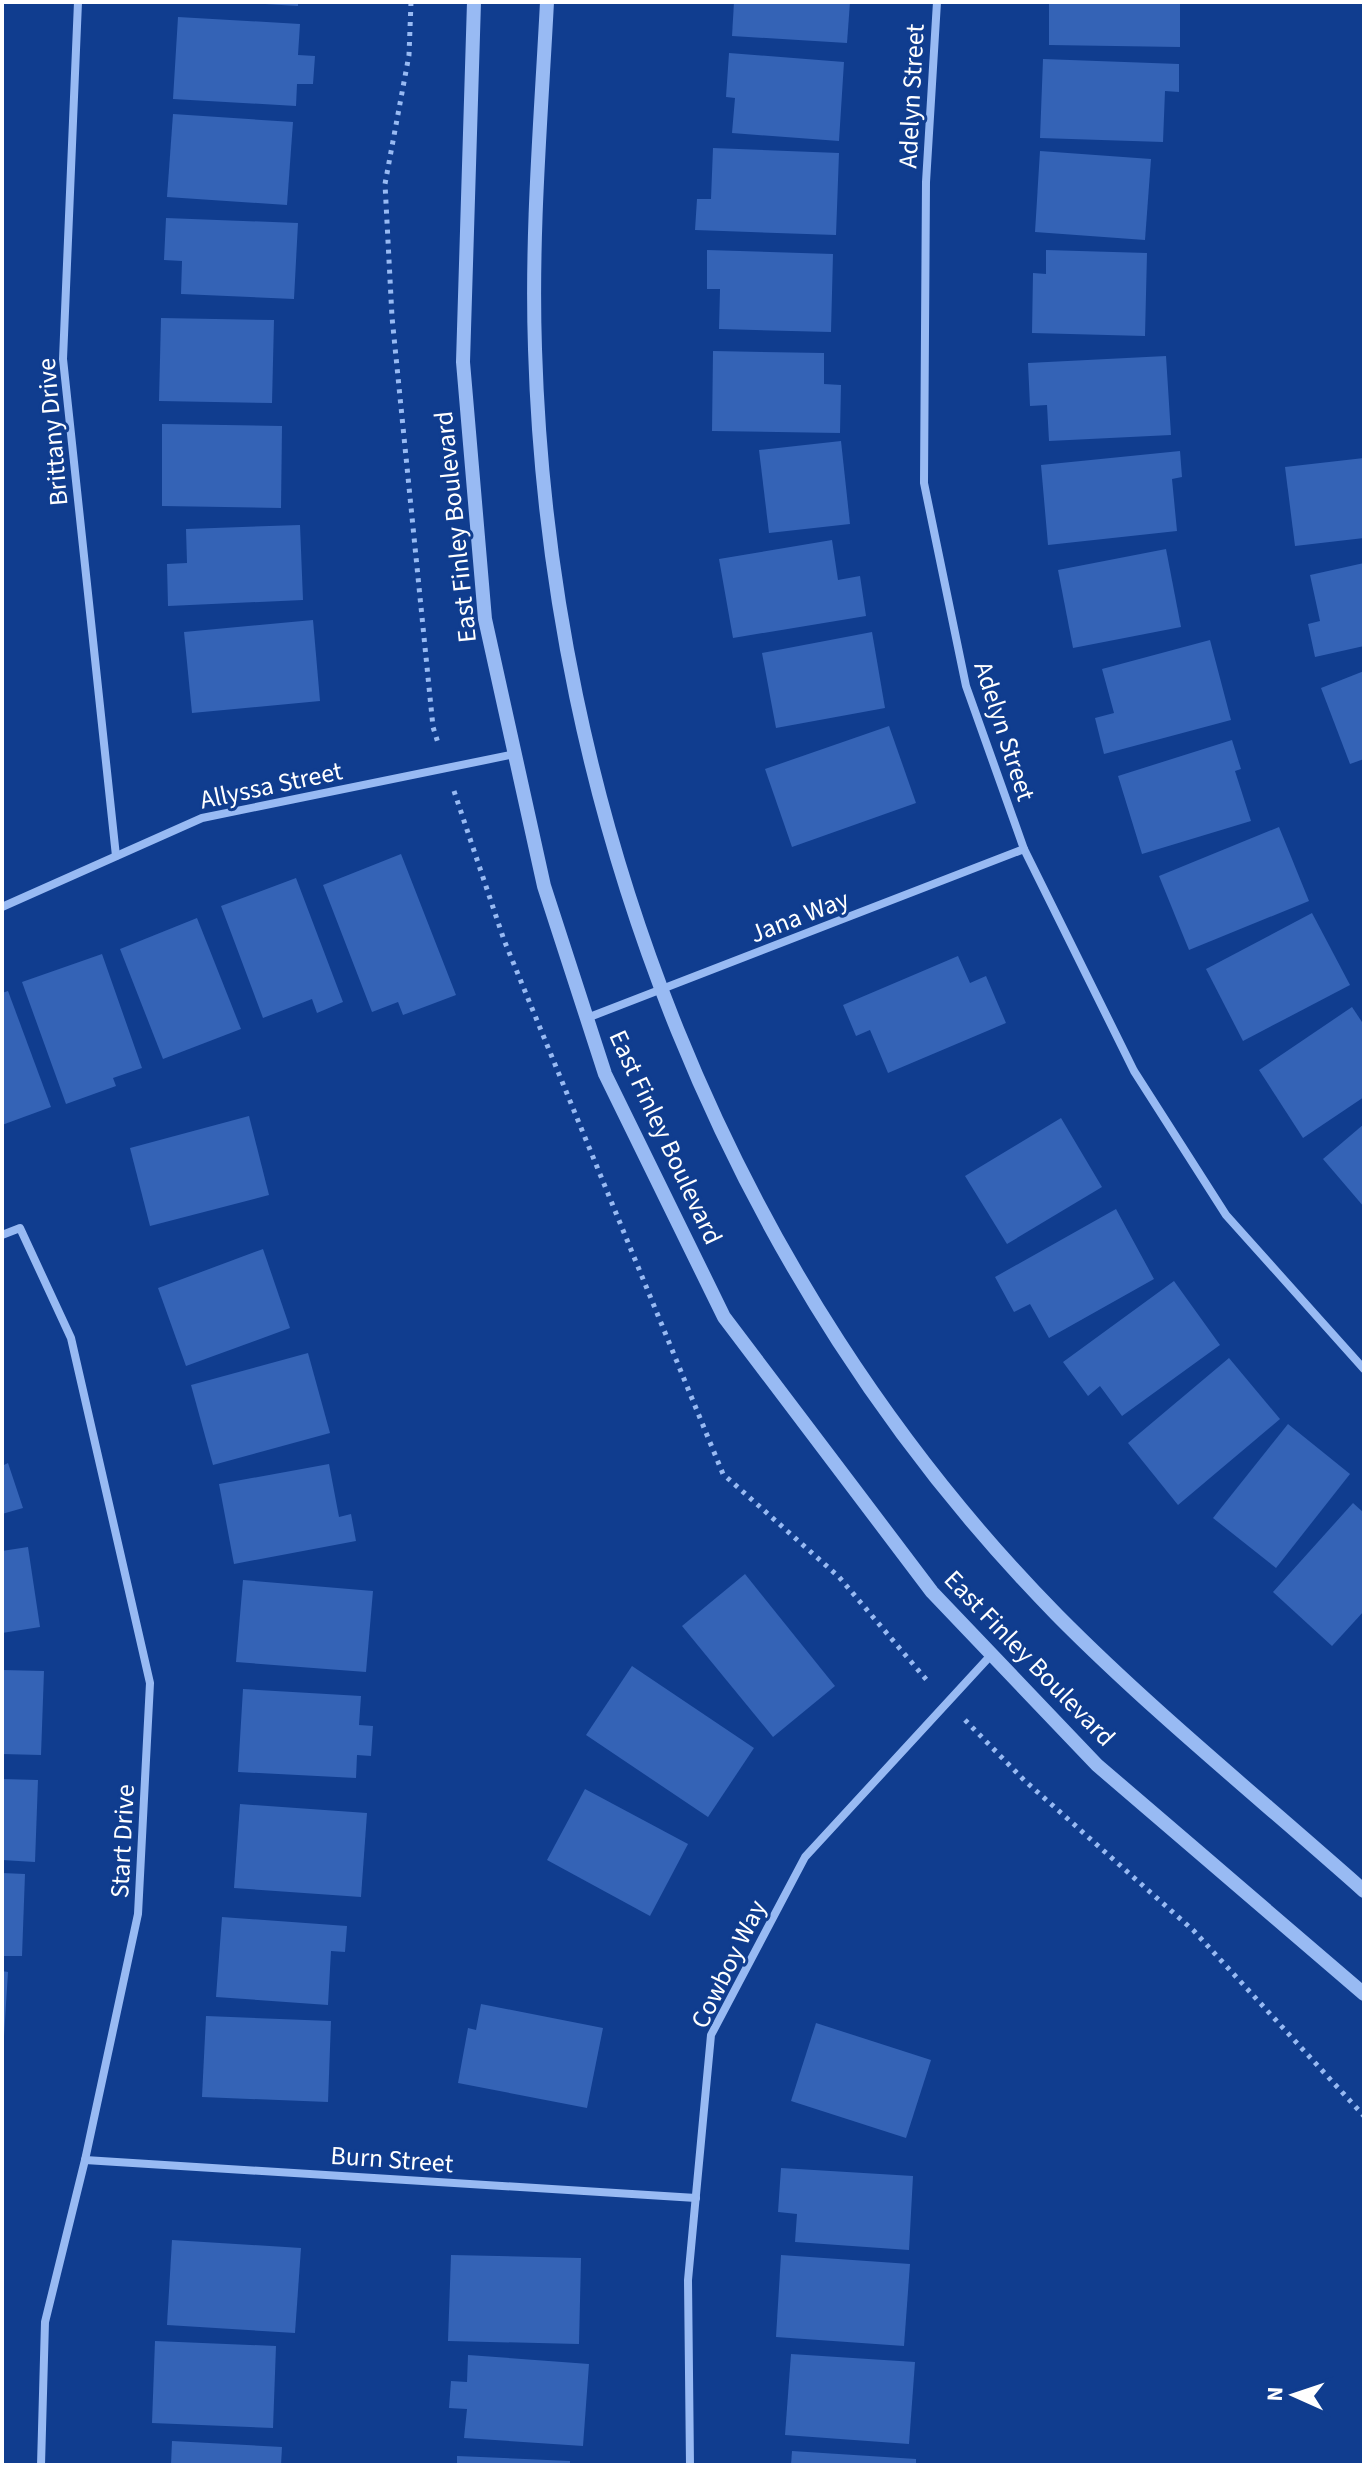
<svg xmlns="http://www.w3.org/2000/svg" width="1366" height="2467" font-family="'Source Sans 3',sans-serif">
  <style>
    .building { fill: #3463b6 }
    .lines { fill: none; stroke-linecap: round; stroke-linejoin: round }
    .path { stroke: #98baf3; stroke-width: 5; stroke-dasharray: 4 6; stroke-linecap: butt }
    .minor { stroke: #98baf3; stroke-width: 8 }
    .tertiary { stroke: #98baf3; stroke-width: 14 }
    .labels { text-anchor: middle; stroke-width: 6; stroke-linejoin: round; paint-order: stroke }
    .street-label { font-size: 26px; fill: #fff; stroke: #103d8f }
  </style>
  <rect width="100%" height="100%" fill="#103d8f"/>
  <g class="building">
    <path d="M265,2H298V6L265,4Z"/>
    <path d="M734,2H850L847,43L732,36Z"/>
    <path d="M1049,2H1180V47L1049,45Z"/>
    <path d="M178,17L300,24L298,55L315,56L313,84H297L296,106L173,99Z"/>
    <path d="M729,53L844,62L839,141L732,133L735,98L726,97Z"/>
    <path d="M1043,59L1179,64V92L1165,91L1163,142L1040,138Z"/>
    <path d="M173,114L293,122L287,205L167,197Z"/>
    <path d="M713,148L839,153L836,235L695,230L697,199H711Z"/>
    <path d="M1040,151L1151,159L1145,240L1035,232Z"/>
    <path d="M166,218L298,223L294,299L181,294L182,261L164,260Z"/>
    <path d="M707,250L833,254L831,332L719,329L720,289H707Z"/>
    <path d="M1046,250L1147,253L1145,336L1032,333L1033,273L1046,274Z"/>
    <path d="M161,318L274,320L272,403L159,401Z"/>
    <path d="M713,351L824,353V384L841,385L840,433L712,431Z"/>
    <path d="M1166,356L1171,435L1049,441L1047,405L1030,406L1028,363Z"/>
    <path d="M162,424L282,426L281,508L162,506Z"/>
    <path d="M841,441L850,524L769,533L759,450Z"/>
    <path d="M1180,451L1182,477L1172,479L1177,531L1048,545L1041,465Z"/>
    <path d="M1364,458V538L1295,546L1285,467Z"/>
    <path d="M300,525L303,600L168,606L167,564L187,563L186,529Z"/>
    <path d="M832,540L838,580L860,576L866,616L733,638L719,559Z"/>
    <path d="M1166,549L1181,627L1073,648L1058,570Z"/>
    <path d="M1364,563V646L1315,657L1308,624L1320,621L1310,575Z"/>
    <path d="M313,620L320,701L192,713L184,632Z"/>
    <path d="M872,632L885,708L776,728L762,653Z"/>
    <path d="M1210,640L1231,720L1104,754L1095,718L1114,713L1102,669Z"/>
    <path d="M1364,671V759L1350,764L1321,688Z"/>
    <path d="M889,726L916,803L792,847L765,769Z"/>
    <path d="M1232,740L1241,769L1235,771L1251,821L1142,854L1118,776Z"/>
    <path d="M1279,827L1309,901L1189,950L1159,876Z"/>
    <path d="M401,854L456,995L403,1015L398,1002L372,1012L323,885Z"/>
    <path d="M296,878L343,1002L317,1013L312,999L263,1018L221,906Z"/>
    <path d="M1312,913L1350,985L1243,1041L1206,969Z"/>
    <path d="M197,918L241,1029L163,1059L120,949Z"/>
    <path d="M102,954L142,1068L113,1078L116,1086L66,1104L22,982Z"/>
    <path d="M958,956L970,983L986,976L1006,1023L888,1073L870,1030L856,1036L843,1005Z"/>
    <path d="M8,991L51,1107L2,1125V993Z"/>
    <path d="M1352,1007L1364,1025V1097L1303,1138L1259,1070Z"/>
    <path d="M249,1116L269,1195L150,1226L130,1148Z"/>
    <path d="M1061,1118L1102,1187L1007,1244L965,1176Z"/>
    <path d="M1364,1124V1207L1323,1159Z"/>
    <path d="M1116,1209L1154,1279L1049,1338L1030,1304L1014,1312L995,1277Z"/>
    <path d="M263,1249L290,1328L186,1366L158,1288Z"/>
    <path d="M1174,1281L1220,1345L1122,1416L1100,1386L1088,1396L1063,1362Z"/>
    <path d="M308,1353L330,1433L213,1465L191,1385Z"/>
    <path d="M1229,1358L1280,1419L1178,1505L1128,1443Z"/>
    <path d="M1288,1424L1350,1474L1276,1568L1213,1518Z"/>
    <path d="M8,1463L23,1508L2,1514V1466Z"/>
    <path d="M329,1464L339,1517L351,1514L356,1541L234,1564L219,1484Z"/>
    <path d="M1353,1503L1364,1513V1611L1332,1646L1273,1592Z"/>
    <path d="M28,1547L40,1627L2,1633V1551Z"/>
    <path d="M745,1574L835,1686L773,1737L682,1626Z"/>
    <path d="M243,1580L373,1591L366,1672L236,1662Z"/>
    <path d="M632,1666L754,1748L708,1817L586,1735Z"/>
    <path d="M2,1670L44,1671L41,1755L2,1754Z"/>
    <path d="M243,1689L361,1696L359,1725L373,1726L371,1756L357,1755L356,1778L238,1772Z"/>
    <path d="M2,1779L38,1780L35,1862L2,1860Z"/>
    <path d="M585,1789L688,1844L650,1916L547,1860Z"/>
    <path d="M240,1804L367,1813L361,1897L234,1888Z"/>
    <path d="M2,1873L25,1874L22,1956H2Z"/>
    <path d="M222,1917L347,1926L345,1952L331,1951L328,2005L216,1997Z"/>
    <path d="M2,1971L8,1972L4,2036H2Z"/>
    <path d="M481,2004L603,2028L587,2108L458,2083L468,2028L476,2030Z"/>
    <path d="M206,2016L331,2021L328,2102L202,2097Z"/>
    <path d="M816,2023L931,2060L906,2138L791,2101Z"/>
    <path d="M781,2168L913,2176L909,2250L795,2242L797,2214L778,2212Z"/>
    <path d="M172,2240L301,2248L295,2333L167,2325Z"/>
    <path d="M451,2255L581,2258L579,2344L448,2341Z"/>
    <path d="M781,2255L910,2264L904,2346L776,2337Z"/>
    <path d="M155,2341L276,2346L273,2428L152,2423Z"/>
    <path d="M791,2354L915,2362L909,2444L785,2435Z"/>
    <path d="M468,2355L589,2364L583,2446L464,2438L467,2409L449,2408L451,2381L467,2382Z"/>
    <path d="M172,2441L282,2447L281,2465H171Z"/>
    <path d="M792,2451L916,2459V2465H791Z"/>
    <path d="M457,2456L570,2461V2465H457Z"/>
  </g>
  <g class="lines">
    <g class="path">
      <path d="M411,2L409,55L385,184L392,317L433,727L438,743"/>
      <path d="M454,791L504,940L723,1474L839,1577L930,1684"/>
      <path d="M965,1720L1024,1780L1194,1931L1364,2116"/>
    </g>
    <g class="minor">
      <path d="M78,2L63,359L116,856"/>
      <path d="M937,2L926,182L924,483L966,686L1024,849L1134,1071L1226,1215L1364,1369"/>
      <path d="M2,907L202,818L515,754"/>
      <path d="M587,1018L1024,849"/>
      <path d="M2,1235L20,1228L71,1338L150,1683L138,1914L85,2160L45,2322L41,2465"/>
      <path d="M85,2160L696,2198"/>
      <path d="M690,2465L688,2280L711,2035L805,1857L992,1654"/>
    </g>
    <g class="tertiary">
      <path d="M474,2L463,362L485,619L544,886L605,1074L724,1317L932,1592L1097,1765L1364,1994"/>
      <path d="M547,2C541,118 531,233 535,349C549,815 728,1280 1057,1615C1153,1712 1262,1800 1364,1891"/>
    </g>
  </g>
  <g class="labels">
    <g class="street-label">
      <text transform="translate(911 96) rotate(-87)" y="9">Adelyn Street</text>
      <text transform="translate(52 432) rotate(-95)" y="9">Brittany Drive</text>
      <text transform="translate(455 527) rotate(-96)" y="9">East Finley Boulevard</text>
      <text transform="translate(1005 731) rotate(72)" y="9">Adelyn Street</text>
      <text transform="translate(271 785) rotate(-12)" y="9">Allyssa Street</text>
      <text transform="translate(799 916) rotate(-21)" y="9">Jana Way</text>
      <text transform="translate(666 1137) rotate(65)" y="9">East Finley Boulevard</text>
      <text transform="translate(1030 1658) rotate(46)" y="9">East Finley Boulevard</text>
      <text transform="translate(122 1841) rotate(-87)" y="9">Start Drive</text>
      <text transform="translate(728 1964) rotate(-64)" y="9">Cowboy Way</text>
      <text transform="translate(392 2159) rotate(4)" y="9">Burn Street</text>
    </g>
  </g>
  <rect width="1366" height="2467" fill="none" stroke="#ffffff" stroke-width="8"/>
  <g transform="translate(1294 2395) rotate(273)" stroke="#103d8f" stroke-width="6" paint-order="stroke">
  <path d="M0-6L14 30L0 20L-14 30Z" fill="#ffffff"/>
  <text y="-12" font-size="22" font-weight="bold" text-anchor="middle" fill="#ffffff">N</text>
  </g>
</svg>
